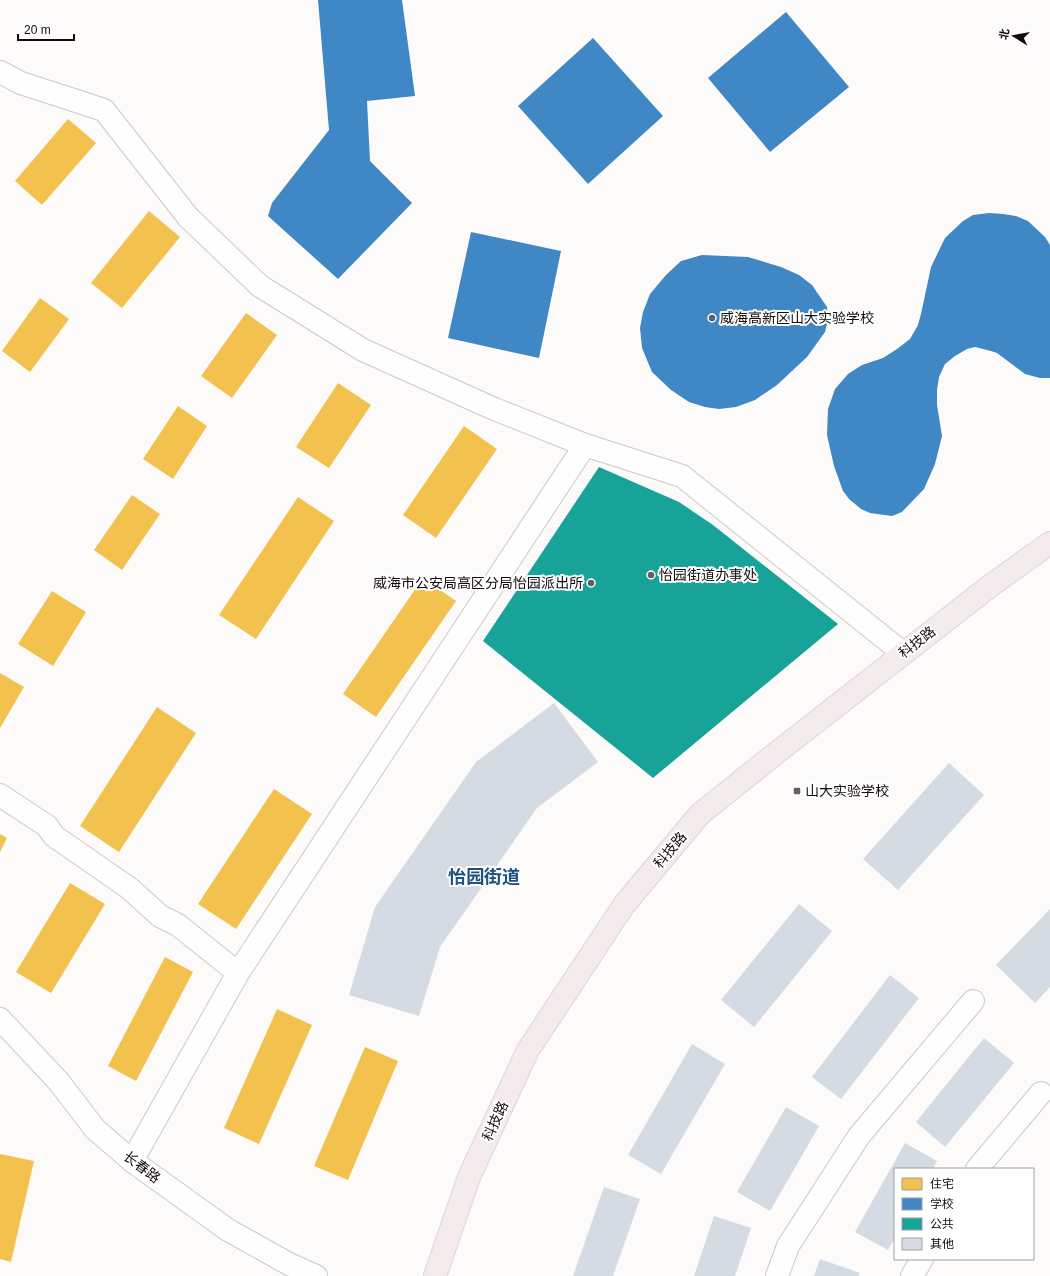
<svg xmlns="http://www.w3.org/2000/svg" width="1050" height="1276" font-family="Arial,'Noto Sans SC',sans-serif">
  <style>
    .homes { fill: #f2c14e }
    .schools { fill: #3f88c5 }
    .public { fill: #17a398 }
    .building { fill: #d5dbe2 }
    .lines { fill: none; stroke-linecap: round; stroke-linejoin: round }
    .minor-casing { stroke: #cec8c8; stroke-width: 24 }
    .major-casing { stroke: #d8d6d6; stroke-width: 24 }
    .minor { stroke: #fffefe; stroke-width: 22 }
    .major { stroke: #f4ecec; stroke-width: 22 }
    .poi-dot { fill: #645e5f; stroke: #fff; stroke-width: 1.5 }
    .labels { text-anchor: middle; stroke-width: 4; stroke-linejoin: round; paint-order: stroke }
    .poi-label { font-size: 14px; fill: #120a0b; stroke: #fff; text-anchor: start }
    .street-label { font-size: 14px; fill: #120a0b; stroke: #fff }
    .district-label { font-size: 18px; font-weight: bold; fill: #1b5082; stroke: #fff }
  </style>
  <rect width="100%" height="100%" fill="#fdfafa"/>
  <g class="homes">
    <path d="M68,119L96,143L42,205L15,181Z"/>
    <path d="M149,211L180,237L122,308L91,283Z"/>
    <path d="M40,298L69,319L30,372L2,351Z"/>
    <path d="M246,313L277,335L232,398L201,376Z"/>
    <path d="M338,383L371,405L329,468L296,447Z"/>
    <path d="M178,406L207,426L173,479L143,459Z"/>
    <path d="M464,426L497,449L436,538L403,515Z"/>
    <path d="M132,495L160,514L122,570L94,550Z"/>
    <path d="M298,497L334,521L256,639L219,615Z"/>
    <path d="M423,578L456,601L376,717L343,694Z"/>
    <path d="M52,591L86,612L53,666L18,644Z"/>
    <path d="M0,673L24,687L0,728Z"/>
    <path d="M157,707L196,733L119,852L80,826Z"/>
    <path d="M274,789L312,814L236,929L198,904Z"/>
    <path d="M0,834L7,838L0,852Z"/>
    <path d="M70,883L105,904L51,993L16,972Z"/>
    <path d="M165,957L193,972L136,1081L108,1066Z"/>
    <path d="M277,1009L312,1025L259,1144L224,1128Z"/>
    <path d="M365,1047L398,1061L348,1180L314,1166Z"/>
    <path d="M0,1154L34,1161L11,1262L0,1259Z"/>
  </g>
  <g class="schools">
    <path d="M318,0H402L415,96L367,101L370,161L412,203L338,279L268,216L272,203L329,130Z"/>
    <path d="M786,12L849,87L770,152L708,78Z"/>
    <path d="M593,38L663,116L588,184L518,106Z"/>
    <path d="M989,213L1003,214L1016,216L1028,221L1045,237L1050,245V378H1040L1025,374L997,353L991,351L975,347L967,349L955,356L945,364L939,377L937,390V405L942,436L935,464L924,489L902,512L892,516L870,513L861,509L849,499L843,491L834,466L827,435L828,409L835,389L848,374L862,365L883,358L897,349L910,339L918,325L921,314L931,267L945,238L963,221L973,215Z"/>
    <path d="M471,232L561,251L539,358L448,338Z"/>
    <path d="M702,255L748,257L781,267L799,275L812,285L827,307L828,320L825,332L807,357L777,385L755,400L736,407L719,409L705,407L689,402L671,390L652,372L642,348L640,328L643,312L650,294L666,275L681,261Z"/>
  </g>
  <path class="public" d="M599,467L679,502L713,525L838,624L653,778L483,641Z"/>
  <g class="building">
    <path d="M554,703L598,762L537,808L440,947L419,1016L349,995L375,907L476,762Z"/>
    <path d="M949,763L984,795L898,890L863,859Z"/>
    <path d="M799,904L832,931L754,1027L721,1000Z"/>
    <path d="M1050,909V987L1035,1003L996,965Z"/>
    <path d="M890,975L919,998L841,1099L812,1077Z"/>
    <path d="M984,1038L1014,1063L945,1147L916,1122Z"/>
    <path d="M692,1044L725,1064L661,1174L628,1155Z"/>
    <path d="M786,1107L819,1126L770,1211L737,1192Z"/>
    <path d="M905,1143L937,1161L933,1169H895V1237L888,1250L855,1232Z"/>
    <path d="M604,1187L640,1199L613,1276H573Z"/>
    <path d="M714,1216L751,1228L735,1276H694Z"/>
    <path d="M820,1259L860,1273L859,1276H814Z"/>
  </g>
  <g class="lines">
    <defs>
      <g id="minor">
        <path d="M0,72L21,83L104,110L188,217L260,286L363,350L492,408L585,445L682,476L903,653"/>
        <path d="M0,795L47,826L54,836L129,888L160,916L178,925L238,973"/>
        <path d="M0,1019L59,1082L95,1129L132,1161L228,1230L289,1264L316,1276"/>
        <path d="M132,1161L238,973L585,445"/>
        <path d="M977,1169L1041,1093"/>
        <path d="M777,1276L788,1246L859,1136L973,1001"/>
        <path d="M912,1276L922,1259"/>
      </g>
      <path id="major" d="M435,1276L469,1177L528,1050L624,905L700,814L775,754L990,586L1050,543"/>
    </defs>
    <use href="#minor" class="minor-casing"/>
    <use href="#major" class="major-casing"/>
    <use href="#minor" class="minor"/>
    <use href="#major" class="major"/>
  </g>
  <g class="poi-dot">
    <circle cx="712" cy="318" r="4"/>
    <circle cx="651" cy="575" r="4"/>
    <circle cx="591" cy="583" r="4"/>
    <rect x="793" y="787" width="8" height="8" rx="2"/>
  </g>
  <g class="labels">
    <g class="poi-label">
      <text x="720" y="323">威海高新区山大实验学校</text>
      <text x="659" y="580">怡园街道办事处</text>
      <text x="583" y="588" text-anchor="end">威海市公安局高区分局怡园派出所</text>
      <text x="805" y="796">山大实验学校</text>
    </g>
    <g class="street-label">
      <text transform="translate(917 642) rotate(-38)" y="5">科技路</text>
      <text transform="translate(670 850) rotate(-50)" y="5">科技路</text>
      <text transform="translate(495 1121) rotate(-65)" y="5">科技路</text>
      <text transform="translate(142 1167) rotate(37)" y="5">长春路</text>
    </g>
    <g class="district-label">
      <text x="484" y="883">怡园街道</text>
    </g>
  </g>
  <rect x="894" y="1168" width="140" height="92" fill="#ffffff" stroke="#a09d9d"/>
  <rect x="902" y="1178" width="20" height="12" fill="#f2c14e" stroke="#a09d9d"/>
  <text x="930" y="1188" font-size="12" fill="#120a0b">住宅</text>
  <rect x="902" y="1198" width="20" height="12" fill="#3f88c5" stroke="#a09d9d"/>
  <text x="930" y="1208" font-size="12" fill="#120a0b">学校</text>
  <rect x="902" y="1218" width="20" height="12" fill="#17a398" stroke="#a09d9d"/>
  <text x="930" y="1228" font-size="12" fill="#120a0b">公共</text>
  <rect x="902" y="1238" width="20" height="12" fill="#d5dbe2" stroke="#a09d9d"/>
  <text x="930" y="1248" font-size="12" fill="#120a0b">其他</text>
  <g transform="translate(1014 36) rotate(281)" stroke="#ffffff" stroke-width="3" paint-order="stroke">
  <path d="M0-3L7 15L0 10L-7 15Z" fill="#120a0b"/>
  <text y="-6" font-size="11" font-weight="bold" text-anchor="middle" fill="#120a0b">北</text>
  </g>
  <path d="M18 34v6h56v-6" fill="none" stroke="#120a0b" stroke-width="2"/>
  <text x="24" y="34" font-size="12" fill="#120a0b" stroke="#ffffff" stroke-width="3" paint-order="stroke">20 m</text>
</svg>
